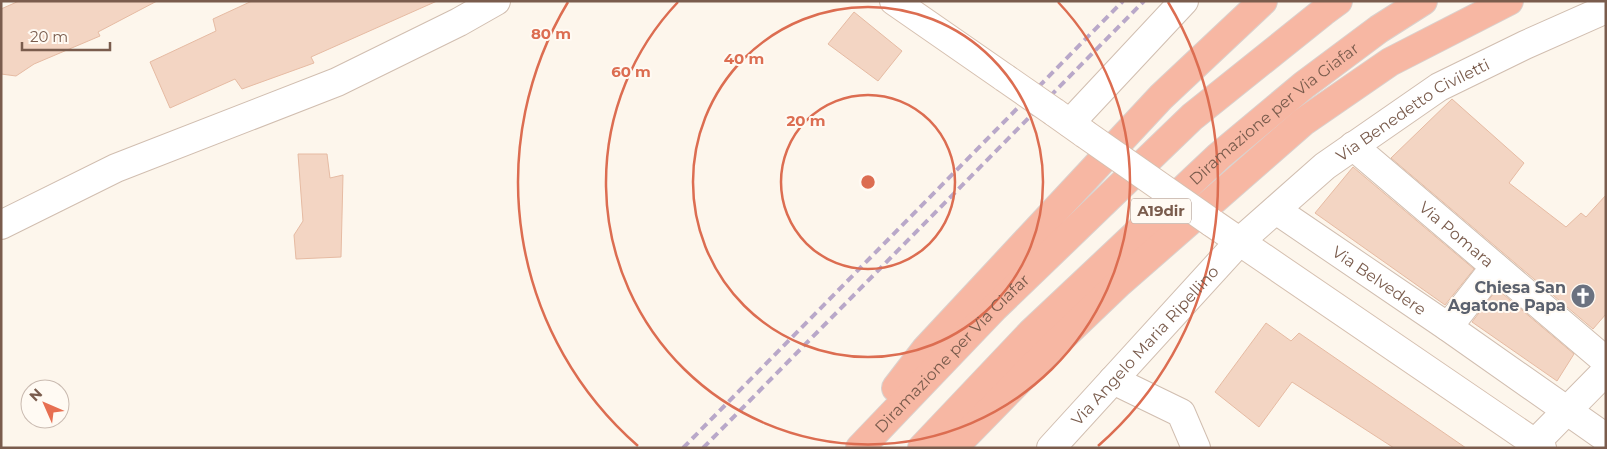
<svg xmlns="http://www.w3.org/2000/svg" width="1607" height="449" font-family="Montserrat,sans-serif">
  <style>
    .building { fill: #f3d5c3; stroke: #e6bba3 }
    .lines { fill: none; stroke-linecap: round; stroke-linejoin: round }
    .minor-casing { stroke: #d1beb0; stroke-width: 30 }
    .secondary-casing { stroke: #d6c0b0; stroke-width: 30 }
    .motorway-casing { stroke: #dad1cd; stroke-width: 30 }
    .minor { stroke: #fff; stroke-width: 28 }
    .secondary { stroke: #fff; stroke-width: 28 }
    .motorway { stroke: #f7b7a3; stroke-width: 28 }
    .rail { stroke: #b9a8c9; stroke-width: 4; stroke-dasharray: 8 5; stroke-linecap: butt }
    .secondary-bridge-casing { stroke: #d6c0b0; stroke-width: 30; stroke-linecap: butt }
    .secondary-bridge { stroke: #fff; stroke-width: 28 }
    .ring { fill: none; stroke: #dc6d51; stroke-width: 2.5 }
    .labels { text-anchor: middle; stroke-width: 4; stroke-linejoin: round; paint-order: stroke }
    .shield { fill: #fffaf3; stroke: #a28b7f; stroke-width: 1 }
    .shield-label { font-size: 15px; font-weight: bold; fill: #7a5c4d }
    .street-label { font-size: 16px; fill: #7a5c4d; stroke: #fffaf3 }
    .worship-label { font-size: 16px; font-weight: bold; fill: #5b616d; stroke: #fffaf3; text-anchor: end }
    .centre { fill: #dc6d51; stroke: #fffaf3; stroke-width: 2.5 }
    .ring-label { font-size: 15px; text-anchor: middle; font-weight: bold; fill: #dc6d51; stroke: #fffaf3; stroke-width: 4; stroke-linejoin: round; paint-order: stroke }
  </style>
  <rect width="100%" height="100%" fill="#fdf6ec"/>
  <g class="building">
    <path d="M19,1H157L98,32L100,36L34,64L16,76L1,74V9Z"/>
    <path d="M252,1H437L311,57L314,63L242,89L235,79L170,108L150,62L216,31L213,19Z"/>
    <path d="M854,12L902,51L878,81L828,44Z"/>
    <path d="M1452,99L1524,163L1509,183L1566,227L1581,213L1586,217L1606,195V314L1593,329L1391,158Z"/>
    <path d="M298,154H327L330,178L343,175L341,257L296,259L294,235L303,221Z"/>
    <path d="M1353,167L1474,269L1445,305L1315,213Z"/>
    <path d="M1497,289L1574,354L1557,381L1472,322Z"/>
    <path d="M1266,323L1291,341L1299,333L1466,448H1394L1292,382L1259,427L1215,392Z"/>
  </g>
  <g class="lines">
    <defs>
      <g id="minor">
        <path d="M1070,123L1184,1"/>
        <path id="s1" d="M1353,146L1606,361"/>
        <path id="s2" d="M1276,210L1448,327L1606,438"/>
        <path d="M1,225L116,168L337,82L459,22L496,1"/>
        <path d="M1448,327L1495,267"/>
        <path d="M1113,380L1181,413L1196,448"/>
        <path d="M1535,443L1606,371"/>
        <path id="s3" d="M1051,448L1239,242L1325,166L1439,87L1525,45L1606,9"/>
      </g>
      <g id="secondary">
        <path d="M894,1L1005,78"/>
        <path d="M1054,112L1085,134"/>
        <path d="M1211,222L1542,448"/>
      </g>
      <g id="motorway">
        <path d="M896,388L926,349L1161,97L1263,1"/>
        <path id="s4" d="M860,448L994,308L1192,117L1323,12L1338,1"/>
        <path id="s5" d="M922,448L1031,333L1219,156L1304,85L1379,29L1423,1"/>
        <path d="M953,448L1049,350L1119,283L1303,122L1390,62L1509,1"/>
      </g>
    </defs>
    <use href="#minor" class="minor-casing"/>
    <use href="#secondary" class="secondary-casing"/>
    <use href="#motorway" class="motorway-casing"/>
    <use href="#minor" class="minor"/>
    <use href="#secondary" class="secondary"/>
    <use href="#motorway" class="motorway"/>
    <g class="rail">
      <path d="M683,448L1123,1"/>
      <path d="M703,448L1144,1"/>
    </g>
    <defs>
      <g id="secondary-bridge">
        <path d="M1005,78L1054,112"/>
        <path d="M1085,134L1211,222"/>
      </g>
    </defs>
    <use href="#secondary-bridge" class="secondary-bridge-casing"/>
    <use href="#secondary-bridge" class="secondary-bridge"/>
  </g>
  <g class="ring">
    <circle cx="868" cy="182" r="87"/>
    <circle cx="868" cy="182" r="175"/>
    <path d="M1058 2A262 262 0 1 1 678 2"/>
    <path d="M638 446A350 350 0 0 1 568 2M1168 2A350 350 0 0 1 1098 446"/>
  </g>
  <defs>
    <symbol id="church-disc" viewBox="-11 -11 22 22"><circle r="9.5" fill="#6b7280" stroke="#fffaf3"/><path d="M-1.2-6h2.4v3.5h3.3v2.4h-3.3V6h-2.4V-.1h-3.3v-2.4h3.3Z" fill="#fff"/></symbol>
  </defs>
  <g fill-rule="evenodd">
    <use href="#church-disc" x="1569" y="282" width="28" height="28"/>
  </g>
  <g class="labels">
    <rect class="shield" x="1131" y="198.5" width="60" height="25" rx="4"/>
    <g class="shield-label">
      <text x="1161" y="216">A19dir</text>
    </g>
    <g class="street-label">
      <text dy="6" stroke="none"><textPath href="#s3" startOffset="498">Via Benedetto Civiletti</textPath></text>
      <text dy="6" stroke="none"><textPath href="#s5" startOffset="486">Diramazione per Via Giafar</textPath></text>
      <text dy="6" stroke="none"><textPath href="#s1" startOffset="136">Via Pomara</textPath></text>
      <text dy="6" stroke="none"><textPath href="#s2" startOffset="125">Via Belvedere</textPath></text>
      <text dy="6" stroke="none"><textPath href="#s3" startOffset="139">Via Angelo Maria Ripellino</textPath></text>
      <text dy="6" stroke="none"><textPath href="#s4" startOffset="132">Diramazione per Via Giafar</textPath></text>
    </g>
    <g class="worship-label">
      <text x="1566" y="293">Chiesa San<tspan x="1566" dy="18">Agatone Papa</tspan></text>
    </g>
  </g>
  <circle cx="868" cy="182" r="8" class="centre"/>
  <g class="ring-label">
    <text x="551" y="39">80 m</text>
    <text x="744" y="64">40 m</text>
    <text x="631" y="77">60 m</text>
    <text x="806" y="126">20 m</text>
  </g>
  <rect width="1607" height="449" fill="none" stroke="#7a5c4d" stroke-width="5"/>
  <g transform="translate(45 404) rotate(315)"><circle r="24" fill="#fffaf3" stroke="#cabbb1"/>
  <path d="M0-4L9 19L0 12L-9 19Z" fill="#e76f51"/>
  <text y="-8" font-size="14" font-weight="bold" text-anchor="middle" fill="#7a5c4d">N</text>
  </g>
  <path d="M22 42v8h88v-8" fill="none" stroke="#7a5c4d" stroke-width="2.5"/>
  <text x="30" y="42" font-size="15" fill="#7a5c4d" stroke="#fffaf3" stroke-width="4" paint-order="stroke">20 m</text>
</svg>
